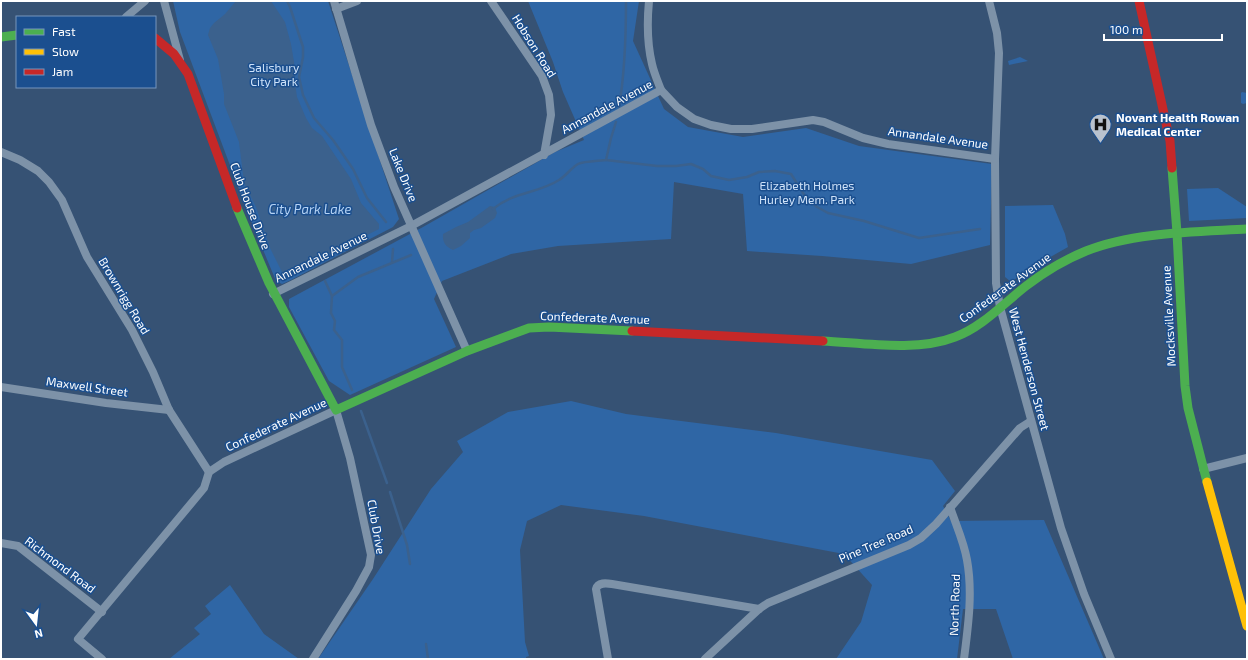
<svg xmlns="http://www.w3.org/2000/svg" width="1248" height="660" font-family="'Exo 2',sans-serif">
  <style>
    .green { fill: #2f66a5 }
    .water { fill: #3b618d }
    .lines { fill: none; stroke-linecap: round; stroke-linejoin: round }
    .stream { stroke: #3b618d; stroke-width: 2.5 }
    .street { stroke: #7d92a8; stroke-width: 8 }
    .fast { stroke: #4caf50; stroke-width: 9 }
    .slow { stroke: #ffc107; stroke-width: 9 }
    .jam { stroke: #c62828; stroke-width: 9 }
    .labels { text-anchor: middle; stroke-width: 3; stroke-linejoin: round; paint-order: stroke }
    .street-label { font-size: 12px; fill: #fff; stroke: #1b4f8f }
    .park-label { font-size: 12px; fill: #cfe3fa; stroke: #1b4f8f }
    .poi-label { font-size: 12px; font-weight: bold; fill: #fff; stroke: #1b4f8f; text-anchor: start }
    .water-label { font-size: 13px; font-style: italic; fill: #b5d3f5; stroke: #1b4f8f }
  </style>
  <rect width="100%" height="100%" fill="#365274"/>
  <g class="green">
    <path d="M173,1H328L396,210L399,219L393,227L289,281L282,284L276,281L249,216L180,32Z"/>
    <path d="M528,1H639L633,41L664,109L688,127L743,137L806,128L859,146L992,164L990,245L911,264L822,256L747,251L743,194L674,182L671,239L558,246L511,254L442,281L434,299L456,347L350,395L329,381L289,307V299L423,227L555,152L584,140L563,92L553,62Z"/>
    <path d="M1020,57L1028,61L1009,65L1008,61Z"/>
    <path d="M1242,92L1247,93V103L1243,104L1241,103V93Z"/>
    <path d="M1218,188L1247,207V218L1189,221L1187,189Z"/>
    <path d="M1053,205L1065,234L1068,247L1031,268L1011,282L1005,277V206Z"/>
    <path d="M571,401L626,414L776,433L932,460L955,491L943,506L951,521L1044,520L1104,659H1013L996,609H963L957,659H836L861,622L872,585L844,554L644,516L561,505L527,521L520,550L525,642L529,656L526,657V659H318L373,579L431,489L463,452L457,441L508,412Z"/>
    <path d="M230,585L264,634L299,659H169L200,634L194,628L211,614L205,606Z"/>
  </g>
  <g class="water">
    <path d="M236,1H271L285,22L291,44L294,62L295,83L297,97L306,118L312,128L322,136L351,179L361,203L379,224V229L291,273L282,272L270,248L256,207L244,183L239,142L224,104V94L218,59L208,35L210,28L214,23L225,14Z"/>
    <path d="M490,206L495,207L497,213L495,218L481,228L474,230L470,233V238L461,246L453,250C446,247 442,242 443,234L456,227L468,222Z"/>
  </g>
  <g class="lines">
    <g class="stream">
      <path d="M287,1L290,7L303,47V57L299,77L303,95L314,118L333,140L353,169L367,198L386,222"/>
      <path d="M619,107C625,72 626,36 626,1"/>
      <path d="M606,160L657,166H676L691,164L703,169L711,176L729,180L747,177L759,172L775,171L791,174L805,196L817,207L828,213L864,221L919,238L980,229"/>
      <path d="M493,209C515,191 537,194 559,180C566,176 571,168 578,164C584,161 599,161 606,160L611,138L616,122"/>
      <path d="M392,262L393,249"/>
      <path d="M325,281L332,296L331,313L335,321L334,330L342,340V367L352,390"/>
      <path d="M332,296L358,277L411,255"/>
      <path d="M361,411L387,483"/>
      <path d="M390,492L407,545L410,564"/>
      <path d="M426,644L428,659"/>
    </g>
    <g class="street">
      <path d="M164,1L180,60"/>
      <path d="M334,1L371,125L394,187L467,351"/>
      <path d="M491,1L542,76L549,95L551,115L544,155"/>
      <path d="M649,1C647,22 647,43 652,64C654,73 658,82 661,90"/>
      <path d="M989,1L997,33L999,53L995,159L996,283L1000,307L1061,528L1084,594L1111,659"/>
      <path d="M336,9L357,1"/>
      <path d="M126,17L145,1"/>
      <path d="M1,152L20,160L38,171L49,182L62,200L87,257L132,330L153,372L169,410L209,472"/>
      <path d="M273,294L411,226L661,90L677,107L694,119L711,125L731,129H752L813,120L824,122L863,138L888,144L995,159"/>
      <path d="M1,387L106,403L169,410"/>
      <path d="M1203,469L1247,458"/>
      <path d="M950,507C956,525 964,542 967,560C973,593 968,627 964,659"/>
      <path d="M1,543L18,546L102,612"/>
      <path d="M102,659L78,639L204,488L209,472L224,462L336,410L350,458L371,555L369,567L356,591L313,659"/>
      <path d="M608,659L596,589C598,582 606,583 612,584L759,609"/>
      <path d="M705,659L759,609L768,603L909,545L921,538L936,524L1020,428L1031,421"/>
    </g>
    <g class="fast">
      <path d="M1,37L17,35"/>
      <path d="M1172,168L1177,233L1185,386L1188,408L1207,482"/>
      <path d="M237,208L269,283L336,410L467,351L529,328L549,327L632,331"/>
      <path d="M823,341C863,343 917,352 955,337C982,327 1003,304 1026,286C1044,272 1064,260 1086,251C1133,232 1196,232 1247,229"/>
    </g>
    <path class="slow" d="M1207,482L1247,626"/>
    <g class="jam">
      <path d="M1139,1L1170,141L1172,168"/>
      <path d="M155,38L174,54L188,74L237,208"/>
      <path d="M632,331L823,341"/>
    </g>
  </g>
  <defs>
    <symbol id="hospital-pin" viewBox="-11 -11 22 30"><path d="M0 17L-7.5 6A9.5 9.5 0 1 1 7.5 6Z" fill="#b9c2ce" stroke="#1b4f8f"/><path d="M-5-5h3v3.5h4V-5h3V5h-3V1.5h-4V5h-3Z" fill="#111"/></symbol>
  </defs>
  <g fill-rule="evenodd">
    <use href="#hospital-pin" x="1088" y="112" width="25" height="34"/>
  </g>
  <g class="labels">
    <g class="street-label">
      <text transform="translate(534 46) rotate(58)" y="4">Hobson Road</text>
      <text transform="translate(607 107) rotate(-28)" y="4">Annandale Avenue</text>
      <text transform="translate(938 138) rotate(8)" y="4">Annandale Avenue</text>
      <text transform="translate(403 175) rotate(68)" y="4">Lake Drive</text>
      <text transform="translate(250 206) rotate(69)" y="4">Club House Drive</text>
      <text transform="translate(321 257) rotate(-26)" y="4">Annandale Avenue</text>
      <text transform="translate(1005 288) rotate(-36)" y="4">Confederate Avenue</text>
      <text transform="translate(124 296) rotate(59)" y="4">Brownrigg Road</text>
      <text transform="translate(1169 316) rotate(-93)" y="4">Mocksville Avenue</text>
      <text transform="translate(595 318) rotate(2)" y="4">Confederate Avenue</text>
      <text transform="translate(1029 369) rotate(75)" y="4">West Henderson Street</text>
      <text transform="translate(87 387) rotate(8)" y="4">Maxwell Street</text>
      <text transform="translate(276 425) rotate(-25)" y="4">Confederate Avenue</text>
      <text transform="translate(376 527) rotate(80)" y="4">Club Drive</text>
      <text transform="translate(876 544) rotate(-23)" y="4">Pine Tree Road</text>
      <text transform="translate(60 565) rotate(37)" y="4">Richmond Road</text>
      <text transform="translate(955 605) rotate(-88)" y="4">North Road</text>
    </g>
    <g class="park-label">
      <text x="274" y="72">Salisbury<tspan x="274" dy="14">City Park</tspan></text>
      <text x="807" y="190">Elizabeth Holmes<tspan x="807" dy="14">Hurley Mem. Park</tspan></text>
    </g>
    <g class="poi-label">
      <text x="1116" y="122">Novant Health Rowan<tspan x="1116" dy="14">Medical Center</tspan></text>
    </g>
    <g class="water-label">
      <text x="310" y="214">City Park Lake</text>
    </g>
  </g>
  <rect width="1248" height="660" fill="none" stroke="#ffffff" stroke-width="4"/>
  <rect x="16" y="16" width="140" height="72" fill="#1b4f8f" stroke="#7695bc"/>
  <rect x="24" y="29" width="20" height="6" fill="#4caf50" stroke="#7695bc"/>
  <text x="52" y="36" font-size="12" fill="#ffffff">Fast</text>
  <rect x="24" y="49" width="20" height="6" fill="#ffc107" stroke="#7695bc"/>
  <text x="52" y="56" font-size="12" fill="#ffffff">Slow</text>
  <rect x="24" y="69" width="20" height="6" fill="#c62828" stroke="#7695bc"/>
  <text x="52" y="76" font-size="12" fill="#ffffff">Jam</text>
  <g transform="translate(36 624) rotate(165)" stroke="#1b4f8f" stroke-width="3" paint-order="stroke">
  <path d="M0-3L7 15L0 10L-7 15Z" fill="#ffffff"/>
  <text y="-6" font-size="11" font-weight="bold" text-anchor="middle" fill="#ffffff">N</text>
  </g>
  <path d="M1104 34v6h118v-6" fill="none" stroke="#ffffff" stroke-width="2"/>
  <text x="1110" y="34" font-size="12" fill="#ffffff" stroke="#1b4f8f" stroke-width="3" paint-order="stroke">100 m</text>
</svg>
